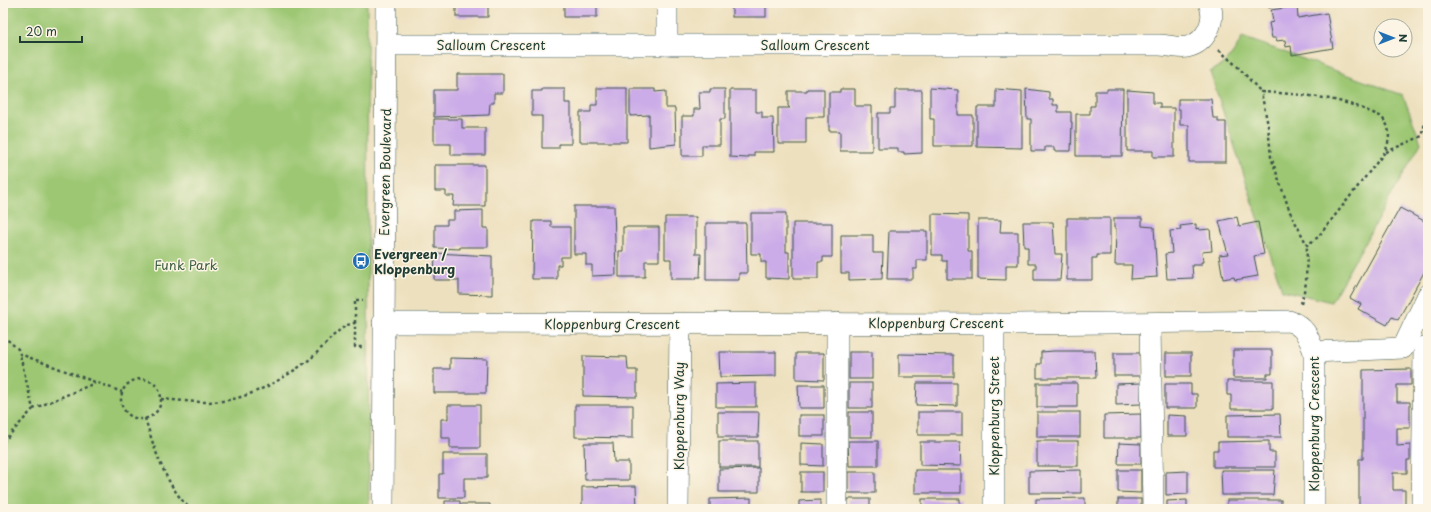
<svg xmlns="http://www.w3.org/2000/svg" width="1431" height="512" font-family="'Playpen Sans',sans-serif">
  <style>
    .green { fill: #9dc773; stroke: #5e8254 }
    .building { fill: #cbabe8 }
    .lines { fill: none; stroke-linecap: round; stroke-linejoin: round }
    .minor-casing { stroke: #3e5549; stroke-width: 22 }
    .path { stroke: #3e5549; stroke-width: 2.5; stroke-dasharray: 3 3; stroke-linecap: butt }
    .minor { stroke: #fff; stroke-width: 21 }
    .labels { text-anchor: middle; stroke-width: 3; stroke-linejoin: round; paint-order: stroke }
    .street-label { font-size: 13px; fill: #1f3d34; stroke: #fcf5e5 }
    .poi-label { font-size: 13px; font-weight: bold; fill: #1f3d34; stroke: #fcf5e5; text-anchor: start }
    .park-label { font-size: 13px; fill: #3e6044; stroke: #fcf5e5 }
  </style>
  <rect width="100%" height="100%" fill="#fcf5e5"/>
  <filter id="ink" filterUnits="userSpaceOnUse"><feTurbulence type="fractalNoise" baseFrequency=".025" numOctaves="2"/><feDisplacementMap in="SourceGraphic" scale="8" xChannelSelector="R" yChannelSelector="G"/><feConvolveMatrix kernelMatrix="1 2 1 2 8 2 1 2 1" color-interpolation-filters="sRGB"/></filter>
  <filter id="wash" filterUnits="userSpaceOnUse"><feTurbulence type="fractalNoise" baseFrequency=".012" numOctaves="4" result="noise"/><feDisplacementMap in="SourceGraphic" scale="16" xChannelSelector="R" yChannelSelector="G"/><feGaussianBlur stdDeviation="0.9" result="paint"/><feColorMatrix in="noise" values="0 0 0 0 0 0 0 0 0 0 0 0 0 0 0 0 0 1.4 0 .05"/><feComposite in="paint" operator="in"/></filter>
  <g filter="url(#wash)">
    <rect width="100%" height="100%" fill="#ede0be"/>
    <g class="green">
      <path d="M3,3H367L369,509H3Z"/>
      <path d="M1242,37L1403,95L1421,143L1331,302L1282,290L1210,72C1227,63 1234,55 1242,37Z"/>
    </g>
    <g id="blocks">
      <g class="building">
        <path d="M452,3H488V17H456V5H452Z"/>
        <path d="M564,3H604V6H597V17H564Z"/>
        <rect x="732" y="3" width="34" height="14"/>
        <path d="M1264,3H1282L1269,8L1267,4L1265,5Z"/>
        <path d="M1297,6L1298,18L1327,13L1333,48L1292,55L1291,46L1286,47L1285,40L1276,41V38H1272L1269,23L1273,22L1271,10Z"/>
        <path d="M457,74H503V93H494V103H490L489,115L434,117V90H457Z"/>
        <path d="M597,88H627V142H580V112H591V105H597Z"/>
        <path d="M930,88L958,90V115H973V146H934V119H930Z"/>
        <path d="M542,89H565V103H571V144H559V148H542V116H532V91H542Z"/>
        <path d="M630,89H655V92L666,91V108H675L676,144L649,147V115L630,116Z"/>
        <path d="M710,89H725V119H720V145H702V156H682V116H694V109H700L699,92H710Z"/>
        <path d="M807,89H824V117H806V144H778V108H790L788,106V91H807Z"/>
        <path d="M840,89H855V106H872V151H840V131H829V92H840Z"/>
        <path d="M996,89L1022,91V148L977,147V107H996Z"/>
        <path d="M1026,89L1049,92V99H1053V105H1058V112H1071V122H1072L1071,151H1054V147H1045V151H1031V119H1027Z"/>
        <path d="M1107,89H1123L1122,156H1076V114H1090V106H1095V91H1107Z"/>
        <path d="M730,90H756V112H762V118H773L774,152H754V156H748V158L730,157Z"/>
        <path d="M895,90H922V153L904,154V152H898V148H878V113H890V108H895Z"/>
        <path d="M1127,90L1153,92V103H1160V108H1174V157H1153V151H1127Z"/>
        <path d="M1178,99H1211L1213,118H1218V122H1226V162H1189V125H1180V109H1178Z"/>
        <path d="M434,119H462V128H485V155H451V144H434Z"/>
        <path d="M435,165H485V206H453L454,196H446V191H435Z"/>
        <path d="M574,206H614L616,275L592,276V265H586V254H574Z"/>
        <path d="M1400,208L1428,223V265L1398,320L1392,317L1387,325L1358,309L1361,304L1350,298Z"/>
        <path d="M483,210V228H488V247H460V249L435,248V225H447V220H454V211Z"/>
        <path d="M751,213H786V252H789V279L766,278V262H761V254H751Z"/>
        <path d="M932,214L968,215V251H972V279H947V261H942V255H932Z"/>
        <path d="M665,217H696V254H701L700,277H696V279H671V259H665Z"/>
        <path d="M1237,217L1239,226L1258,222L1264,254L1254,256L1258,276L1235,280L1234,277L1223,279L1219,255L1228,254L1219,221Z"/>
        <path d="M1067,218H1110V255H1097V258H1092V280H1067Z"/>
        <path d="M1114,218H1142V226L1154,227L1157,277L1131,279L1132,265H1115L1116,228H1114Z"/>
        <path d="M978,220H1001L1000,232H1018V265H1006V280L978,279Z"/>
        <path d="M533,221H551V227H570V257H561V265H557V279H532Z"/>
        <path d="M1023,222H1053L1055,254H1062L1060,280H1034V269H1036V264H1028V247H1024Z"/>
        <path d="M706,223H746L747,273H739V280H706Z"/>
        <path d="M793,223H832V257H823V262H818V279H793Z"/>
        <path d="M1196,224V229L1199,228V230L1210,229L1212,251L1202,252L1203,262H1201V265H1192L1193,278L1167,279L1165,254L1172,253L1170,231L1181,230L1180,226Z"/>
        <path d="M623,227H659V261H645V277H619V251H623Z"/>
        <path d="M889,231H927V260H917V269H913V279H887Z"/>
        <path d="M841,235H873V253H883L882,279L849,280V273H841Z"/>
        <path d="M435,253L492,256V295L459,294V280H434Z"/>
        <path d="M1233,350H1272V374H1267V378H1233Z"/>
        <path d="M1054,351H1095L1096,378H1037V364H1041V352Z"/>
        <path d="M719,352H776V376L720,377Z"/>
        <rect x="849" y="352" width="23" height="27"/>
        <path d="M796,353H824V380L796,379Z"/>
        <rect x="1114" y="353" width="28" height="23"/>
        <rect x="1166" y="353" width="25" height="23"/>
        <path d="M899,354L954,355V377H899Z"/>
        <path d="M583,356L627,357L628,370H637V397L583,396Z"/>
        <path d="M450,358L487,359L486,393H434V369H450Z"/>
        <path d="M1411,369V385H1397V402H1410V428H1397V446L1410,445V460H1407V473H1393V490H1405V509H1359V459H1363V370Z"/>
        <path d="M1227,381H1273V409H1231V395H1227Z"/>
        <path d="M756,383V407H716V384Z"/>
        <rect x="849" y="383" width="23" height="25"/>
        <path d="M917,383H957V406L916,405Z"/>
        <rect x="1037" y="383" width="40" height="24"/>
        <path d="M1141,383V404L1116,405V384Z"/>
        <path d="M1165,384H1191V394H1197V408H1165Z"/>
        <path d="M798,385H824V408H799Z"/>
        <path d="M448,405H480V448H450V438H441V419H448Z"/>
        <path d="M575,405H633V438L575,437Z"/>
        <path d="M718,412H759L758,437H718Z"/>
        <rect x="849" y="412" width="23" height="25"/>
        <rect x="918" y="412" width="44" height="23"/>
        <rect x="1037" y="412" width="43" height="25"/>
        <path d="M1141,414V438H1104V415Z"/>
        <path d="M1280,414L1281,437H1227V415Z"/>
        <rect x="799" y="415" width="25" height="21"/>
        <path d="M1167,415L1187,416V436H1167Z"/>
        <rect x="719" y="441" width="39" height="26"/>
        <path d="M848,441H878V466H849Z"/>
        <rect x="1037" y="441" width="41" height="25"/>
        <path d="M1269,441V452H1275V467H1213V450H1218V442Z"/>
        <path d="M920,442H960L961,466L920,465Z"/>
        <path d="M584,443H613L614,462H629V480H585Z"/>
        <path d="M801,443L823,444V466L801,465Z"/>
        <path d="M1119,443L1141,444V464H1118Z"/>
        <path d="M443,454H487V478H464V498H439V474H443Z"/>
        <path d="M759,468V492H719V469Z"/>
        <rect x="915" y="470" width="46" height="23"/>
        <path d="M1081,470V493H1029V471Z"/>
        <path d="M1118,470H1141V493L1118,492Z"/>
        <path d="M1221,470H1275L1273,495H1222Z"/>
        <path d="M1188,471V494L1166,495V472Z"/>
        <rect x="801" y="472" width="22" height="20"/>
        <rect x="848" y="472" width="27" height="21"/>
        <path d="M636,486L637,509H582V487Z"/>
        <path d="M751,498V509H710V499Z"/>
        <path d="M1085,498V509H1036V499Z"/>
        <rect x="848" y="499" width="22" height="10"/>
        <rect x="922" y="499" width="38" height="10"/>
        <rect x="1118" y="499" width="23" height="10"/>
        <path d="M820,500V509H799V501Z"/>
        <path d="M1187,500V509H1167V501Z"/>
        <rect x="1227" y="500" width="54" height="9"/>
        <path d="M445,501H460V504H490V509H445Z"/>
      </g>
    </g>
  </g>
  <g filter="url(#ink)">
    <use href="#blocks" fill-opacity="0" stroke="#3e5549" stroke-width="1"/>
    <g class="lines">
      <defs>
        <g id="minor">
          <path d="M387,45H1159C1167,45 1179,49 1187,47C1206,43 1217,20 1209,3"/>
          <path d="M667,45V3"/>
          <path d="M383,323L1016,324L1289,321C1305,326 1309,338 1314,352V509"/>
          <path d="M837,323V509"/>
          <path d="M994,324V509"/>
          <path d="M1150,324L1153,509"/>
          <path d="M1314,352L1403,348L1428,295"/>
          <path d="M383,509L386,3"/>
          <path d="M678,509L680,324"/>
          <path d="M1422,509L1424,347"/>
        </g>
      </defs>
      <use href="#minor" class="minor-casing"/>
      <g class="path">
        <path d="M1219,50L1239,68L1261,92"/>
        <path d="M1261,92C1296,94 1333,96 1366,110C1370,112 1376,114 1380,116C1392,126 1390,140 1385,152L1318,237L1307,245L1290,212L1271,157L1268,125Z"/>
        <path d="M1386,152L1422,136C1425,129 1423,122 1428,116"/>
        <path d="M1301,304L1306,283L1307,245"/>
        <path d="M355,323V300H363"/>
        <path d="M3,336L18,349L20,354L122,392"/>
        <circle cx="141" cy="399" r="20"/>
        <path d="M161,399C185,401 213,405 237,398C263,391 289,375 310,359C323,349 339,324 355,323V347H364"/>
        <path d="M33,409L95,383"/>
        <path d="M145,418C155,451 165,484 190,509"/>
        <path d="M3,442L33,409L20,355"/>
      </g>
      <use href="#minor" class="minor"/>
    </g>
  </g>
  <defs>
    <symbol id="bus-disc" viewBox="-11 -11 22 22"><circle r="9.5" fill="#1f6fb2" stroke="#fcf5e5"/><path d="M-5-6H5V4H4V6H2V4H-2V6H-4V4H-5ZM-3.5-4V0h7V-4ZM-3.5 1.2v1.5H-2V1.2ZM2 1.2v1.5H3.5V1.2Z" fill="#fff"/></symbol>
  </defs>
  <g fill-rule="evenodd">
    <use href="#bus-disc" x="351" y="251" width="20" height="20"/>
  </g>
  <g class="labels">
    <g class="street-label">
      <text x="491" y="50">Salloum Crescent</text>
      <text x="815" y="50">Salloum Crescent</text>
      <text transform="translate(385 172) rotate(-89)" y="5">Evergreen Boulevard</text>
      <text x="936" y="328">Kloppenburg Crescent</text>
      <text x="612" y="329">Kloppenburg Crescent</text>
      <text transform="translate(679 416) rotate(-90)" y="5">Kloppenburg Way</text>
      <text transform="translate(994 416) rotate(-90)" y="5">Kloppenburg Street</text>
      <text transform="translate(1314 424) rotate(-90)" y="5">Kloppenburg Crescent</text>
    </g>
    <g class="poi-label">
      <text x="374" y="259">Evergreen /<tspan x="374" dy="15">Kloppenburg</tspan></text>
    </g>
    <g class="park-label">
      <text x="186" y="270">Funk Park</text>
    </g>
  </g>
  <rect width="1431" height="512" fill="none" stroke="#fcf5e5" stroke-width="16"/>
  <g transform="translate(1393 38) rotate(90)"><circle r="19" fill="#fcf5e5" stroke="#a4ab9e"/>
  <path d="M0-3L7 15L0 10L-7 15Z" fill="#1f6fb2"/>
  <text y="-6" font-size="11" font-weight="bold" text-anchor="middle" fill="#1f3d34">N</text>
  </g>
  <path d="M20 36v6h62v-6" fill="none" stroke="#1f3d34" stroke-width="2"/>
  <text x="26" y="36" font-size="12" fill="#1f3d34" stroke="#fcf5e5" stroke-width="3" paint-order="stroke">20 m</text>
</svg>
